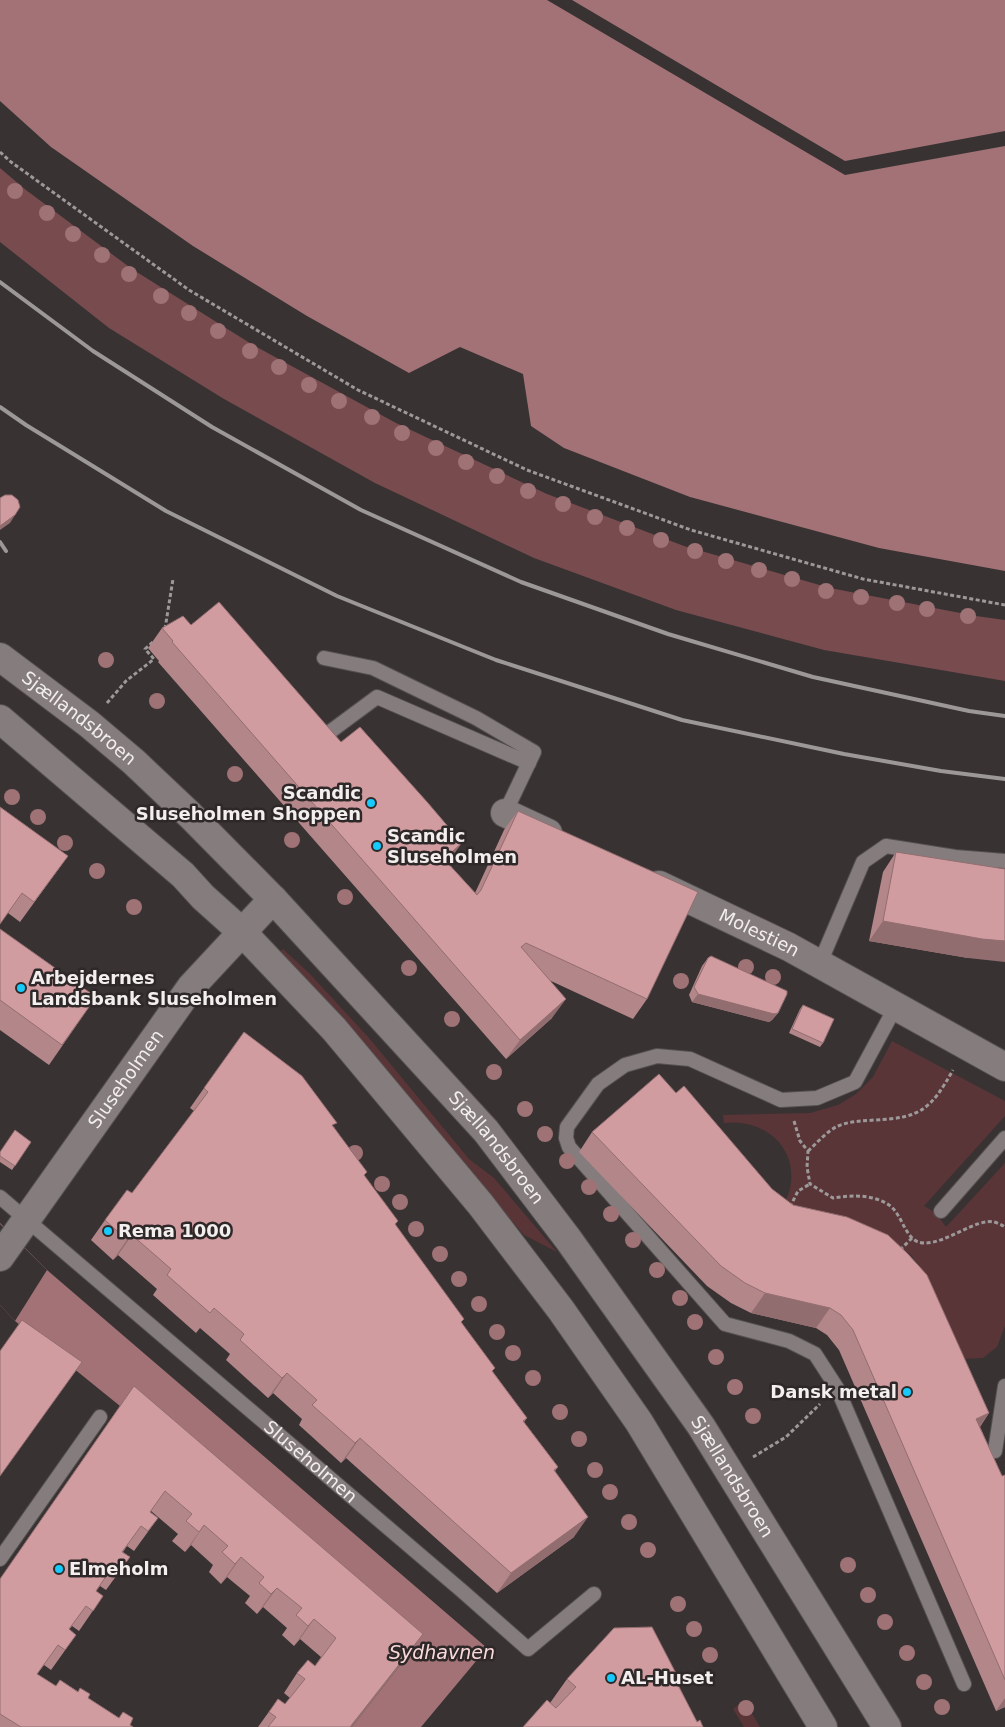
<svg xmlns="http://www.w3.org/2000/svg" width="1005" height="1727" font-family="'DejaVu Sans',sans-serif">
  <style>
    .green { fill: #593538 }
    .forest { fill: #784b4f }
    .water { fill: #a27276 }
    .pier { fill: #383232 }
    .lines { fill: none; stroke-linecap: round; stroke-linejoin: round }
    .service-casing { stroke: #565151; stroke-width: 16 }
    .minor-casing { stroke: #565151; stroke-width: 30 }
    .tertiary-casing { stroke: #565151; stroke-width: 30 }
    .path { stroke: #9e9999; stroke-width: 3; stroke-dasharray: 4 2.5; stroke-linecap: butt }
    .service { stroke: #857d7d; stroke-width: 14 }
    .minor { stroke: #857d7d; stroke-width: 28 }
    .tertiary { stroke: #857d7d; stroke-width: 28 }
    .rail { stroke: #9c9898; stroke-width: 4 }
    .tree { fill: #9f7276 }
    .wall { fill: #b3868a }
    .shaded-wall { fill: #926d70 }
    .building { fill: #d09ca0; stroke: #926d70 }
    .poi-dot { fill: #16cafb; stroke: #2e2828; stroke-width: 2 }
    .labels { text-anchor: middle; stroke-width: 5; stroke-linejoin: round; paint-order: stroke }
    .street-label { font-size: 18px; fill: #f3efef; stroke: #2e2828 }
    .poi-label { font-size: 18px; font-weight: bold; fill: #f3efef; stroke: #2e2828; text-anchor: start }
    .water-label { font-size: 19px; font-style: italic; fill: #fad9db; stroke: #2e2828 }
  </style>
  <rect width="100%" height="100%" fill="#383232"/>
  <g class="green">
    <path d="M283,949L310,974L369,1038L469,1159L494,1178L557,1252L524,1235L283,956L280,952Z"/>
    <path d="M892,1041L1005,1101V1116L924,1206L936,1213L946,1227L1005,1163V1326L997,1347L983,1358L962,1359L929,1281L912,1256L893,1241L780,1210C784,1203 788,1197 790,1189C799,1147 763,1118 724,1123L723,1115L810,1113L838,1105L856,1094L873,1077Z"/>
    <path d="M744,1700L760,1727H744L733,1709Z"/>
  </g>
  <path class="forest" d="M0,168L26,190L132,269L253,345L396,423L547,494L684,546L830,588L976,616L1005,620V681L824,650L676,610L534,558L375,483L224,399L109,328L0,242Z"/>
  <g class="water">
    <path d="M0,0H1005V571L879,548L690,497L564,448L531,426L523,374L460,347L409,373L307,316L193,246L51,147L0,101Z"/>
    <path d="M0,1223L47,1270L487,1648L421,1727H352L409,1654L120,1406L15,1321L0,1305Z"/>
  </g>
  <g class="pier">
    <path d="M547,0H572L845,161L1005,131V146L845,175Z"/>
    <path d="M0,1224L47,1270L15,1321L0,1305Z"/>
  </g>
  <g class="lines">
    <defs>
      <g id="service">
        <path d="M324,658L373,668L476,718L534,752L505,813"/>
        <path d="M323,737L377,697L529,763"/>
        <path d="M820,963L863,862L886,846L955,857L1005,861"/>
        <path d="M896,1006L855,1082L817,1098L781,1100L690,1059L657,1056L625,1065L598,1084L567,1127L566,1138L569,1147L725,1324L789,1341L815,1354L837,1388L964,1684"/>
        <path id="s1" d="M0,1197L461,1590L528,1649L594,1594"/>
        <path d="M941,1211L1005,1138"/>
        <path d="M995,1451L1005,1386"/>
        <path d="M0,1559L100,1417"/>
      </g>
      <g id="minor">
        <path d="M505,813L548,833"/>
        <path id="s2" d="M659,885L789,947L1005,1067"/>
      </g>
      <g id="tertiary">
        <path id="s3" d="M0,657L89,724L134,762L190,815L273,899L486,1131L568,1239L701,1426L887,1727"/>
        <path d="M0,719L183,875L203,897L242,932L334,1029L481,1205L561,1310L639,1422L823,1727"/>
        <path id="s4" d="M0,1257L191,987L273,899"/>
      </g>
    </defs>
    <use href="#service" class="service-casing"/>
    <use href="#minor" class="minor-casing"/>
    <use href="#tertiary" class="tertiary-casing"/>
    <g class="path">
      <path d="M0,152L11,162L189,290L358,390L527,470L691,530L863,579L1005,605"/>
      <path d="M165,629L173,579"/>
      <path d="M107,703L126,681L154,659L145,649L154,641"/>
      <path d="M794,1121L800,1141L808,1151L807,1167L810,1184L833,1198C852,1195 872,1194 889,1205C903,1214 905,1243 924,1243C946,1244 976,1218 994,1222C998,1223 1002,1225 1005,1227"/>
      <path d="M808,1151C817,1143 827,1131 838,1126C850,1121 862,1121 875,1120C921,1118 931,1109 953,1070"/>
      <path d="M790,1207L798,1191L810,1184"/>
      <path d="M900,1250L912,1238"/>
      <path d="M753,1457L786,1437L820,1404"/>
    </g>
    <use href="#service" class="service"/>
    <use href="#minor" class="minor"/>
    <use href="#tertiary" class="tertiary"/>
    <g class="rail">
      <path d="M0,282L93,351L212,427L361,510L521,582L668,634L813,677L969,711L1005,716"/>
      <path d="M0,407L26,425L166,511L337,596L496,660L682,720L844,754L941,771L1005,779"/>
      <path d="M0,542L6,551"/>
    </g>
  </g>
  <g class="tree">
    <circle cx="15" cy="191" r="8"/>
    <circle cx="47" cy="213" r="8"/>
    <circle cx="73" cy="234" r="8"/>
    <circle cx="102" cy="255" r="8"/>
    <circle cx="129" cy="274" r="8"/>
    <circle cx="161" cy="296" r="8"/>
    <circle cx="189" cy="313" r="8"/>
    <circle cx="218" cy="331" r="8"/>
    <circle cx="250" cy="351" r="8"/>
    <circle cx="279" cy="367" r="8"/>
    <circle cx="309" cy="385" r="8"/>
    <circle cx="339" cy="401" r="8"/>
    <circle cx="372" cy="417" r="8"/>
    <circle cx="402" cy="433" r="8"/>
    <circle cx="436" cy="448" r="8"/>
    <circle cx="466" cy="462" r="8"/>
    <circle cx="497" cy="476" r="8"/>
    <circle cx="528" cy="491" r="8"/>
    <circle cx="563" cy="504" r="8"/>
    <circle cx="595" cy="517" r="8"/>
    <circle cx="627" cy="528" r="8"/>
    <circle cx="661" cy="540" r="8"/>
    <circle cx="695" cy="551" r="8"/>
    <circle cx="726" cy="561" r="8"/>
    <circle cx="759" cy="570" r="8"/>
    <circle cx="792" cy="579" r="8"/>
    <circle cx="826" cy="591" r="8"/>
    <circle cx="861" cy="597" r="8"/>
    <circle cx="897" cy="603" r="8"/>
    <circle cx="927" cy="609" r="8"/>
    <circle cx="968" cy="616" r="8"/>
    <circle cx="106" cy="660" r="8"/>
    <circle cx="157" cy="701" r="8"/>
    <circle cx="235" cy="774" r="8"/>
    <circle cx="12" cy="797" r="8"/>
    <circle cx="38" cy="817" r="8"/>
    <circle cx="292" cy="840" r="8"/>
    <circle cx="65" cy="843" r="8"/>
    <circle cx="97" cy="871" r="8"/>
    <circle cx="345" cy="897" r="8"/>
    <circle cx="134" cy="907" r="8"/>
    <circle cx="746" cy="967" r="8"/>
    <circle cx="409" cy="968" r="8"/>
    <circle cx="773" cy="977" r="8"/>
    <circle cx="681" cy="981" r="8"/>
    <circle cx="452" cy="1019" r="8"/>
    <circle cx="494" cy="1072" r="8"/>
    <circle cx="525" cy="1109" r="8"/>
    <circle cx="545" cy="1134" r="8"/>
    <circle cx="355" cy="1153" r="8"/>
    <circle cx="567" cy="1161" r="8"/>
    <circle cx="382" cy="1184" r="8"/>
    <circle cx="589" cy="1187" r="8"/>
    <circle cx="400" cy="1202" r="8"/>
    <circle cx="611" cy="1214" r="8"/>
    <circle cx="416" cy="1229" r="8"/>
    <circle cx="633" cy="1240" r="8"/>
    <circle cx="440" cy="1254" r="8"/>
    <circle cx="657" cy="1270" r="8"/>
    <circle cx="459" cy="1279" r="8"/>
    <circle cx="680" cy="1298" r="8"/>
    <circle cx="479" cy="1304" r="8"/>
    <circle cx="695" cy="1322" r="8"/>
    <circle cx="497" cy="1332" r="8"/>
    <circle cx="513" cy="1353" r="8"/>
    <circle cx="716" cy="1357" r="8"/>
    <circle cx="533" cy="1378" r="8"/>
    <circle cx="735" cy="1387" r="8"/>
    <circle cx="560" cy="1412" r="8"/>
    <circle cx="753" cy="1416" r="8"/>
    <circle cx="579" cy="1439" r="8"/>
    <circle cx="595" cy="1470" r="8"/>
    <circle cx="610" cy="1492" r="8"/>
    <circle cx="629" cy="1522" r="8"/>
    <circle cx="648" cy="1550" r="8"/>
    <circle cx="848" cy="1565" r="8"/>
    <circle cx="868" cy="1595" r="8"/>
    <circle cx="678" cy="1604" r="8"/>
    <circle cx="885" cy="1622" r="8"/>
    <circle cx="694" cy="1629" r="8"/>
    <circle cx="907" cy="1653" r="8"/>
    <circle cx="710" cy="1655" r="8"/>
    <circle cx="924" cy="1682" r="8"/>
    <circle cx="942" cy="1707" r="8"/>
    <circle cx="746" cy="1708" r="8"/>
  </g>
  <g class="wall">
    <path d="M191,625L448,863L475,893L504,830L518,811L647,999L633,1019L551,981L552,1018L506,1059L158,662L159,661L148,648L162,628Z"/>
    <path d="M0,807L68,856L20,922L8,913Z"/>
    <path d="M896,852L968,958L869,941L883,872Z"/>
    <path d="M0,929L96,997L49,1065L0,1030Z"/>
    <path d="M708,958L778,1013L772,1020L769,1022L692,1002L689,995L702,966Z"/>
    <path d="M803,1005L823,1043L820,1047L789,1033L800,1009Z"/>
    <path d="M204,1088L334,1127L364,1176L398,1221L395,1225L462,1323L493,1372L527,1418L524,1422L558,1467L555,1471L574,1537L497,1593L346,1458L341,1463L299,1425L302,1419L273,1393L268,1398L226,1360L230,1354L200,1328L196,1333L153,1295L157,1289L118,1255L113,1260L91,1240L105,1220L132,1193L194,1111L190,1108Z"/>
    <path d="M676,1093L772,1189L989,1413L980,1427L1002,1476L1005,1475V1707L996,1711L839,1350L827,1335L816,1328L751,1313L731,1303L707,1286L579,1152L592,1132Z"/>
    <path d="M31,1142L12,1170L0,1162V1152Z"/>
    <path d="M134,1386L423,1634L409,1654L352,1727H258L278,1699L285,1704L290,1698L284,1693L297,1673L315,1666L321,1657L300,1639L294,1646L282,1635L287,1628L263,1607L257,1614L245,1603L250,1596L227,1577L221,1584L209,1572L213,1565L191,1545L185,1552L172,1541L178,1534L151,1511L150,1512L158,1518L134,1551L127,1546L123,1552L130,1557L106,1590L100,1586L96,1591L103,1596L79,1631L72,1626L69,1630L76,1635L51,1670L44,1665L37,1674L56,1686L60,1680L133,1727H0V1579Z"/>
    <path d="M567,1679L679,1687L697,1722L523,1727L550,1703Z"/>
  </g>
  <g class="shaded-wall">
    <path d="M15,515L10,523L0,530V526Z"/>
    <path d="M462,843L448,862L430,879L444,859Z"/>
    <path d="M883,921L1005,941V962L968,958L869,941Z"/>
    <path d="M698,994L778,1013L772,1020L769,1022L692,1002Z"/>
    <path d="M566,999L552,1018L506,1059L520,1040Z"/>
    <path d="M132,1235L118,1255L113,1260L127,1240Z"/>
    <path d="M765,1293L830,1308L816,1328L751,1313Z"/>
    <path d="M287,1373L273,1393L268,1398L282,1378Z"/>
    <path d="M989,1413L975,1433L976,1419Z"/>
    <path d="M360,1438L346,1458L341,1463L355,1443Z"/>
    <path d="M588,1517L574,1537L497,1593L511,1573Z"/>
    <path d="M204,1525L191,1545L185,1552L199,1532Z"/>
    <path d="M241,1557L227,1577L221,1584L235,1564Z"/>
    <path d="M277,1588L263,1607L257,1614L271,1594Z"/>
    <path d="M314,1619L300,1639L294,1646L308,1626Z"/>
    <path d="M423,1634L409,1654L352,1727H350Z"/>
    <path d="M1005,1698V1707L996,1711Z"/>
  </g>
  <g class="building">
    <path d="M5,495H12L18,500L20,507L15,515L0,526V498Z"/>
    <path d="M219,602L341,742L360,727L428,803L462,843L444,859L477,895L481,890L518,811L698,892L647,999L526,943L521,947L566,999L520,1040L172,642L173,641L162,628L183,616L191,625Z"/>
    <path d="M0,807L68,856L34,902L22,893L0,924Z"/>
    <path d="M896,852L1005,869V941L982,939L883,921Z"/>
    <path d="M0,929L96,997L62,1045L0,1000Z"/>
    <path d="M711,956L787,991V994L778,1013L774,1014L698,994L694,987L708,958Z"/>
    <path d="M803,1005L834,1019L823,1043L792,1029Z"/>
    <path d="M244,1032L302,1076L337,1123L332,1125L367,1172L364,1175L398,1221L395,1224L464,1319L461,1322L495,1368L492,1371L527,1418L523,1421L558,1467L554,1470L588,1517L511,1573L360,1438L355,1443L312,1405L317,1400L287,1373L282,1378L240,1340L244,1334L214,1308L210,1313L167,1275L171,1269L132,1235L127,1240L105,1220L127,1190L132,1193L208,1092L204,1088Z"/>
    <path d="M659,1074L676,1093L684,1086L772,1189L793,1205L847,1217L888,1235L908,1254L927,1275L989,1413L976,1419L1002,1476L1005,1475V1680L853,1330L841,1315L830,1308L765,1293L745,1283L721,1266L592,1132Z"/>
    <path d="M15,1130L31,1142L15,1166L0,1156V1152Z"/>
    <path d="M22,1320L82,1362L0,1476V1351Z"/>
    <path d="M134,1386L423,1634L350,1727H268L276,1717L269,1712L278,1699L285,1704L305,1679L297,1673L308,1660L315,1666L336,1638L314,1619L308,1626L296,1615L302,1608L277,1588L271,1594L259,1583L264,1577L241,1557L235,1564L222,1552L228,1546L204,1525L199,1532L186,1521L192,1514L165,1491L150,1512L158,1518L148,1531L141,1526L122,1552L130,1557L120,1570L113,1566L96,1591L103,1596L93,1611L86,1606L69,1629L76,1635L65,1650L58,1645L37,1674L56,1686L60,1680L78,1692L80,1688L90,1694L88,1698L119,1718L123,1712L133,1718L130,1725L133,1727H21L0,1714V1579Z"/>
    <path d="M652,1627L681,1683L678,1685L697,1722L700,1720L703,1727H523L547,1700L556,1708L576,1687L567,1679L614,1628Z"/>
  </g>
  <g class="poi-dot">
    <circle cx="371" cy="803" r="5"/>
    <circle cx="377" cy="846" r="5"/>
    <circle cx="21" cy="988" r="5"/>
    <circle cx="108" cy="1231" r="5"/>
    <circle cx="907" cy="1392" r="5"/>
    <circle cx="59" cy="1569" r="5"/>
    <circle cx="611" cy="1678" r="5"/>
  </g>
  <g class="labels">
    <g class="street-label">
      <text dy="6" stroke="none"><textPath href="#s3" startOffset="100">Sjællandsbroen</textPath></text>
      <text dy="6" stroke="none"><textPath href="#s2" startOffset="111">Molestien</textPath></text>
      <text dy="6" stroke="none"><textPath href="#s4" startOffset="218">Sluseholmen</textPath></text>
      <text dy="6" stroke="none"><textPath href="#s3" startOffset="700">Sjællandsbroen</textPath></text>
      <text dy="6" stroke="none"><textPath href="#s1" startOffset="408">Sluseholmen</textPath></text>
      <text dy="6" stroke="none"><textPath href="#s3" startOffset="1105">Sjællandsbroen</textPath></text>
    </g>
    <g class="poi-label">
      <text x="361" y="799" text-anchor="end">Scandic<tspan x="361" dy="21">Sluseholmen Shoppen</tspan></text>
      <text x="387" y="842">Scandic<tspan x="387" dy="21">Sluseholmen</tspan></text>
      <text x="31" y="984">Arbejdernes<tspan x="31" dy="21">Landsbank Sluseholmen</tspan></text>
      <text x="118" y="1237">Rema 1000</text>
      <text x="897" y="1398" text-anchor="end">Dansk metal</text>
      <text x="69" y="1575">Elmeholm</text>
      <text x="621" y="1684">AL-Huset</text>
    </g>
    <g class="water-label">
      <text x="442" y="1659">Sydhavnen</text>
    </g>
  </g>
</svg>
